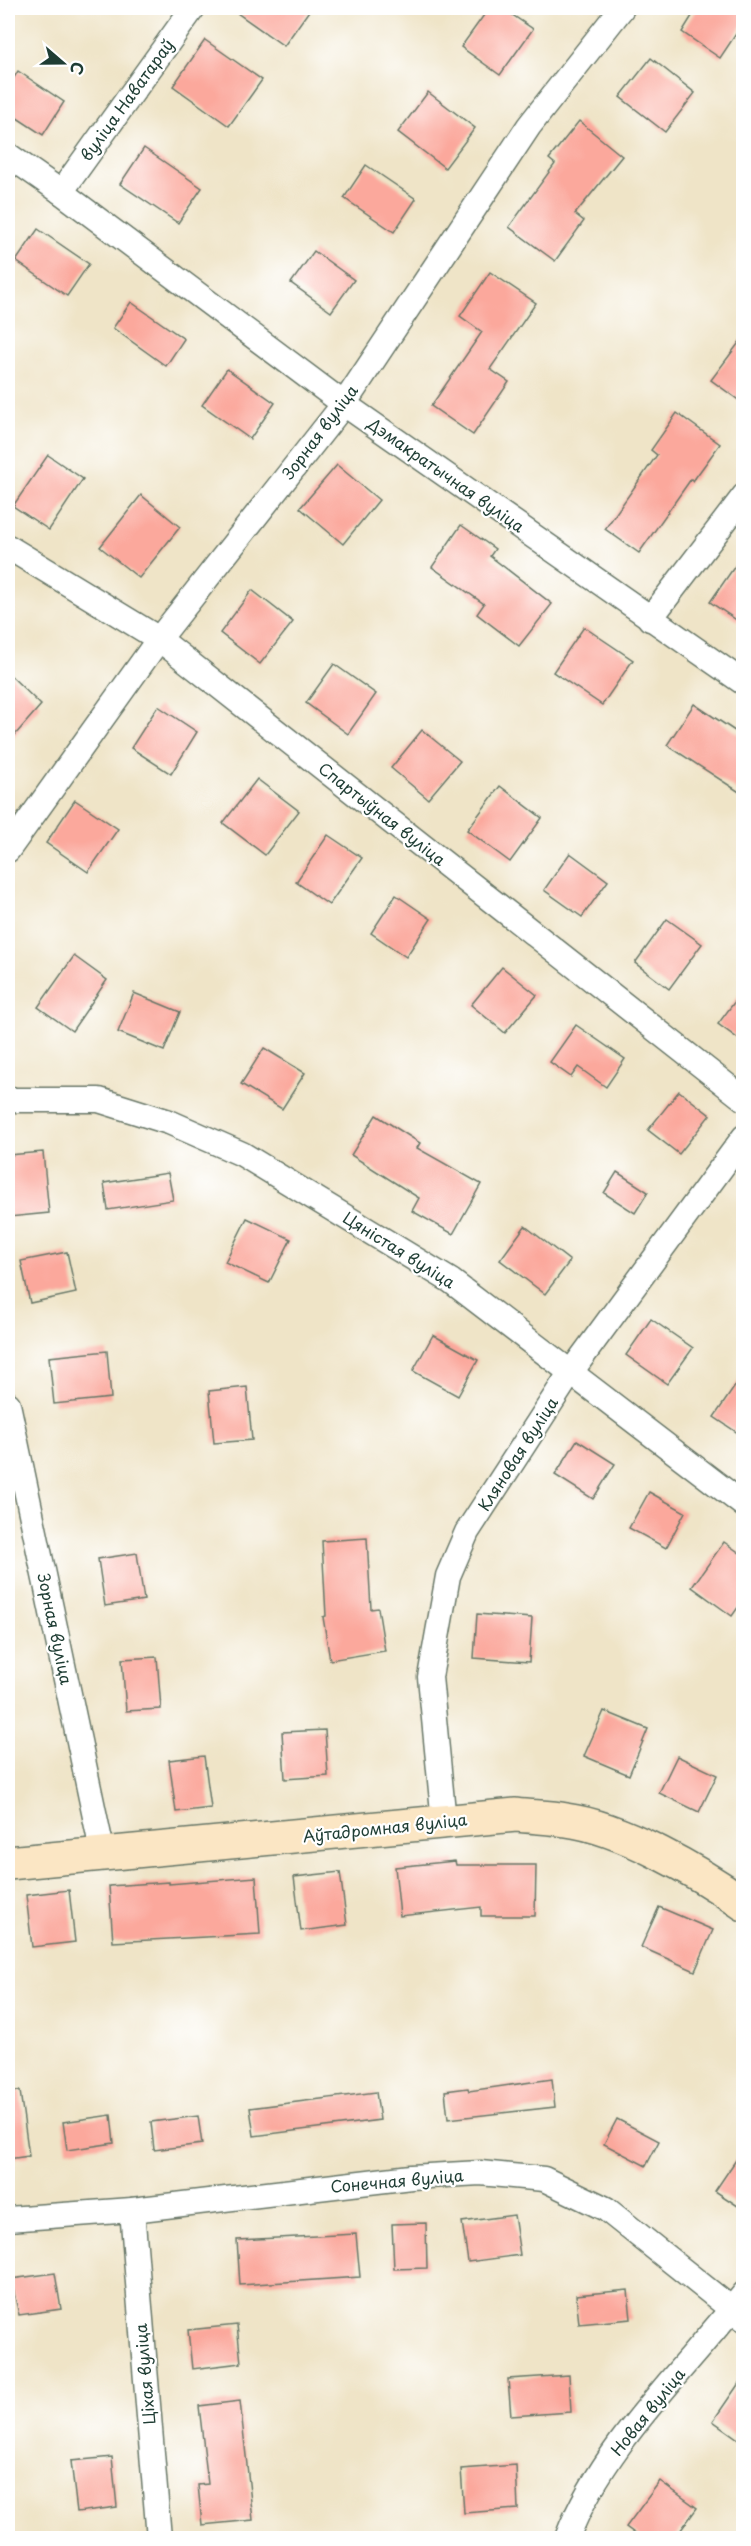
<svg xmlns="http://www.w3.org/2000/svg" width="751" height="2546" font-family="'Playpen Sans',sans-serif">
  <style>
    .building { fill: #fba89c }
    .lines { fill: none; stroke-linecap: round; stroke-linejoin: round }
    .street-casing { stroke: #687767; stroke-width: 27 }
    .secondary-casing { stroke: #687767; stroke-width: 36 }
    .street { stroke: #fff; stroke-width: 24 }
    .secondary { stroke: #fbe6c4; stroke-width: 33 }
    .labels { text-anchor: middle; stroke-width: 4.5; stroke-linejoin: round; paint-order: stroke }
    .street-label { font-size: 16px; fill: #1f3d34; stroke: #fff }
  </style>
  <rect width="100%" height="100%" fill="#fff"/>
  <filter id="ink" filterUnits="userSpaceOnUse"><feTurbulence type="fractalNoise" baseFrequency=".0167" numOctaves="2"/><feDisplacementMap in="SourceGraphic" scale="12" xChannelSelector="R" yChannelSelector="G"/><feConvolveMatrix kernelMatrix="1 2 1 2 8 2 1 2 1" color-interpolation-filters="sRGB"/></filter>
  <filter id="wash" filterUnits="userSpaceOnUse"><feTurbulence type="fractalNoise" baseFrequency=".008" numOctaves="4" result="noise"/><feDisplacementMap in="SourceGraphic" scale="24" xChannelSelector="R" yChannelSelector="G"/><feGaussianBlur stdDeviation="1.35" result="paint"/><feColorMatrix in="noise" values="0 0 0 0 0 0 0 0 0 0 0 0 0 0 0 0 0 1.4 0 .05"/><feComposite in="paint" operator="in"/></filter>
  <g filter="url(#wash)">
    <rect width="100%" height="100%" fill="#efe4c7"/>
    <g id="blocks">
      <g class="building">
        <path d="M230,8H311L284,46Z"/>
        <path d="M489,8H502L533,29L500,75L461,47Z"/>
        <path d="M697,8H744V22L720,58L682,32Z"/>
        <path d="M205,40L262,80L229,126L173,86Z"/>
        <path d="M651,58L695,93L665,132L620,97Z"/>
        <path d="M18,71L64,102L43,135L8,112V87Z"/>
        <path d="M428,92L475,128L445,168L398,132Z"/>
        <path d="M579,121L622,156L575,214L584,221L555,261L509,227L555,164L549,159Z"/>
        <path d="M144,148L202,188L178,223L120,184Z"/>
        <path d="M366,165L416,199L394,232L344,198Z"/>
        <path d="M38,229L89,264L67,296L16,261Z"/>
        <path d="M314,251L354,280L331,312L291,283Z"/>
        <path d="M490,272L536,303L490,369L509,382L473,435L431,406L482,332L460,316Z"/>
        <path d="M131,302L184,339L166,366L113,328Z"/>
        <path d="M744,336V404L711,380Z"/>
        <path d="M227,369L275,403L250,439L202,405Z"/>
        <path d="M677,413L720,444L693,481L691,479L639,553L605,529L657,455L651,450Z"/>
        <path d="M48,455L83,479L49,530L13,506Z"/>
        <path d="M337,465L379,500L343,544L300,508Z"/>
        <path d="M141,495L180,527L139,578L100,547Z"/>
        <path d="M461,525L495,549L490,556L552,604L519,646L477,614L484,604L432,567Z"/>
        <path d="M744,553V625L710,602Z"/>
        <path d="M252,590L293,622L260,664L220,633Z"/>
        <path d="M584,627L633,660L602,705L553,672Z"/>
        <path d="M334,664L376,694L348,734L306,703Z"/>
        <path d="M8,673L41,705L8,743Z"/>
        <path d="M694,704L744,737V795L667,745Z"/>
        <path d="M158,706L197,732L171,774L131,748Z"/>
        <path d="M422,730L460,761L428,799L391,768Z"/>
        <path d="M257,779L299,811L265,855L223,823Z"/>
        <path d="M500,786L542,818L510,862L467,830Z"/>
        <path d="M75,800L118,829L88,872L46,843Z"/>
        <path d="M328,835L362,858L329,905L296,882Z"/>
        <path d="M570,853L608,881L582,917L544,890Z"/>
        <path d="M396,895L431,919L406,957L371,933Z"/>
        <path d="M667,919L702,944L669,989L635,963Z"/>
        <path d="M74,956L107,980L72,1031L38,1007Z"/>
        <path d="M502,967L537,995L505,1033L471,1005Z"/>
        <path d="M744,989V1043L718,1024Z"/>
        <path d="M134,993L180,1012L164,1051L118,1032Z"/>
        <path d="M576,1025L625,1059L606,1087L578,1067L571,1077L550,1062Z"/>
        <path d="M264,1048L305,1073L282,1109L241,1084Z"/>
        <path d="M679,1091L710,1115L679,1154L648,1130Z"/>
        <path d="M376,1115L420,1143L417,1148L481,1184L453,1234L412,1211L419,1198L351,1155Z"/>
        <path d="M43,1152L49,1213L9,1217L8,1155Z"/>
        <path d="M617,1172L648,1192L635,1213L604,1193Z"/>
        <path d="M168,1173L173,1200L108,1210L104,1183Z"/>
        <path d="M247,1218L291,1239L269,1283L225,1262Z"/>
        <path d="M525,1226L570,1261L545,1294L500,1260Z"/>
        <path d="M67,1252L76,1293L30,1303L21,1261Z"/>
        <path d="M651,1319L693,1348L667,1384L626,1355Z"/>
        <path d="M433,1335L478,1360L458,1396L413,1371Z"/>
        <path d="M107,1351L111,1398L54,1404L49,1357Z"/>
        <path d="M744,1373V1437L714,1417Z"/>
        <path d="M247,1387L252,1440L214,1443L209,1391Z"/>
        <path d="M577,1440L615,1464L593,1499L555,1475Z"/>
        <path d="M649,1492L685,1512L666,1548L629,1528Z"/>
        <path d="M367,1538L371,1609L378,1608L385,1651L330,1660L323,1617L326,1616L322,1541Z"/>
        <path d="M724,1542L744,1556V1599L732,1616L692,1587Z"/>
        <path d="M137,1553L144,1600L105,1606L98,1559Z"/>
        <path d="M477,1614L532,1618L529,1662L474,1658Z"/>
        <path d="M157,1657L161,1709L126,1711L122,1659Z"/>
        <path d="M604,1711L648,1729L629,1775L584,1756Z"/>
        <path d="M325,1730L328,1776L285,1779L282,1732Z"/>
        <path d="M204,1756L211,1808L176,1812L169,1760Z"/>
        <path d="M677,1756L717,1775L699,1812L659,1793Z"/>
        <path d="M455,1861L456,1865H536L535,1916H481V1907L400,1916L395,1867Z"/>
        <path d="M340,1872L347,1925L301,1931L294,1877Z"/>
        <path d="M256,1877L260,1934L113,1942L109,1886L169,1882V1884Z"/>
        <path d="M69,1890L75,1942L32,1947L26,1895Z"/>
        <path d="M659,1907L713,1930L695,1971L641,1947Z"/>
        <path d="M552,2079L555,2107L448,2119L445,2091L468,2088L469,2091Z"/>
        <path d="M20,2091L29,2156L8,2159V2092Z"/>
        <path d="M376,2092L380,2120L254,2136L250,2108Z"/>
        <path d="M111,2115L114,2143L67,2150L63,2122Z"/>
        <path d="M198,2116L202,2144L154,2150L151,2122Z"/>
        <path d="M617,2119L659,2141L646,2166L604,2144Z"/>
        <path d="M744,2148V2210L715,2191Z"/>
        <path d="M514,2215L520,2255L468,2262L462,2222Z"/>
        <path d="M426,2223L427,2268L394,2269L392,2224Z"/>
        <path d="M356,2234L360,2277L240,2285L237,2240Z"/>
        <path d="M55,2273L61,2309L19,2315L11,2279Z"/>
        <path d="M628,2290L631,2319L579,2324L576,2295Z"/>
        <path d="M237,2325L241,2363L192,2369L188,2330Z"/>
        <path d="M569,2375L571,2412L511,2416L508,2379Z"/>
        <path d="M744,2376V2443L713,2421Z"/>
        <path d="M240,2401L253,2520L202,2525L198,2485L208,2484L199,2406Z"/>
        <path d="M112,2457L117,2507L77,2512L71,2461Z"/>
        <path d="M516,2465L518,2509L464,2513L461,2469Z"/>
        <path d="M660,2481L697,2508L675,2538H641L626,2527Z"/>
      </g>
    </g>
  </g>
  <g filter="url(#ink)">
    <use href="#blocks" fill-opacity="0" stroke="#687767" stroke-width="1.5"/>
    <g class="lines">
      <defs>
        <g id="street">
          <path d="M8,155L61,192L344,404L744,683"/>
          <path d="M61,192L193,8"/>
          <path d="M8,547L159,639L744,1099"/>
          <path d="M650,619L744,496"/>
          <path d="M8,850L159,639L344,404L529,126L622,8"/>
          <path d="M8,1100H99L169,1122L242,1154L451,1281L744,1505"/>
          <path d="M8,1404L103,1855"/>
          <path d="M444,1822L430,1677L448,1576L467,1532L571,1372L744,1137"/>
          <path d="M132,2210L159,2538"/>
          <path d="M8,2219L132,2210L411,2177L480,2173L544,2179L606,2209L744,2319"/>
          <path d="M567,2538C602,2446 683,2371 744,2294"/>
        </g>
        <path id="secondary" d="M8,1863L516,1815C532,1817 550,1817 566,1820C621,1827 699,1872 744,1904"/>
      </defs>
      <use href="#street" class="street-casing"/>
      <use href="#secondary" class="secondary-casing"/>
      <use href="#street" class="street"/>
      <use href="#secondary" class="secondary"/>
    </g>
  </g>
  <g class="labels">
    <g class="street-label">
      <text transform="translate(127 100) rotate(-54)" y="6">вуліца Наватараў</text>
      <text transform="translate(320 432) rotate(-53)" y="6">Зорная вуліца</text>
      <text transform="translate(446 475) rotate(35)" y="6">Дэмакратычная вуліца</text>
      <text transform="translate(382 814) rotate(38)" y="6">Спартыўная вуліца</text>
      <text transform="translate(399 1250) rotate(32)" y="6">Цяністая вуліца</text>
      <text transform="translate(518 1454) rotate(-57)" y="6">Кляновая вуліца</text>
      <text transform="translate(55 1629) rotate(78)" y="6">Зорная вуліца</text>
      <text transform="translate(385 1828) rotate(-6)" y="6">Аўтадромная вуліца</text>
      <text transform="translate(397 2181) rotate(-5)" y="6">Сонечная вуліца</text>
      <text transform="translate(145 2374) rotate(-95)" y="6">Ціхая вуліца</text>
      <text transform="translate(648 2412) rotate(-51)" y="6">Новая вуліца</text>
    </g>
  </g>
  <rect width="751" height="2546" fill="none" stroke="#fff" stroke-width="30"/>
  <g transform="translate(63 63) rotate(110)" stroke="#ffffff" stroke-width="4.5" paint-order="stroke">
  <path d="M0-4.5L10 22L0 15L-10 22Z" fill="#1f3d34"/>
  <text y="-9" font-size="16" font-weight="bold" text-anchor="middle" fill="#1f3d34">С</text>
  </g>
</svg>
